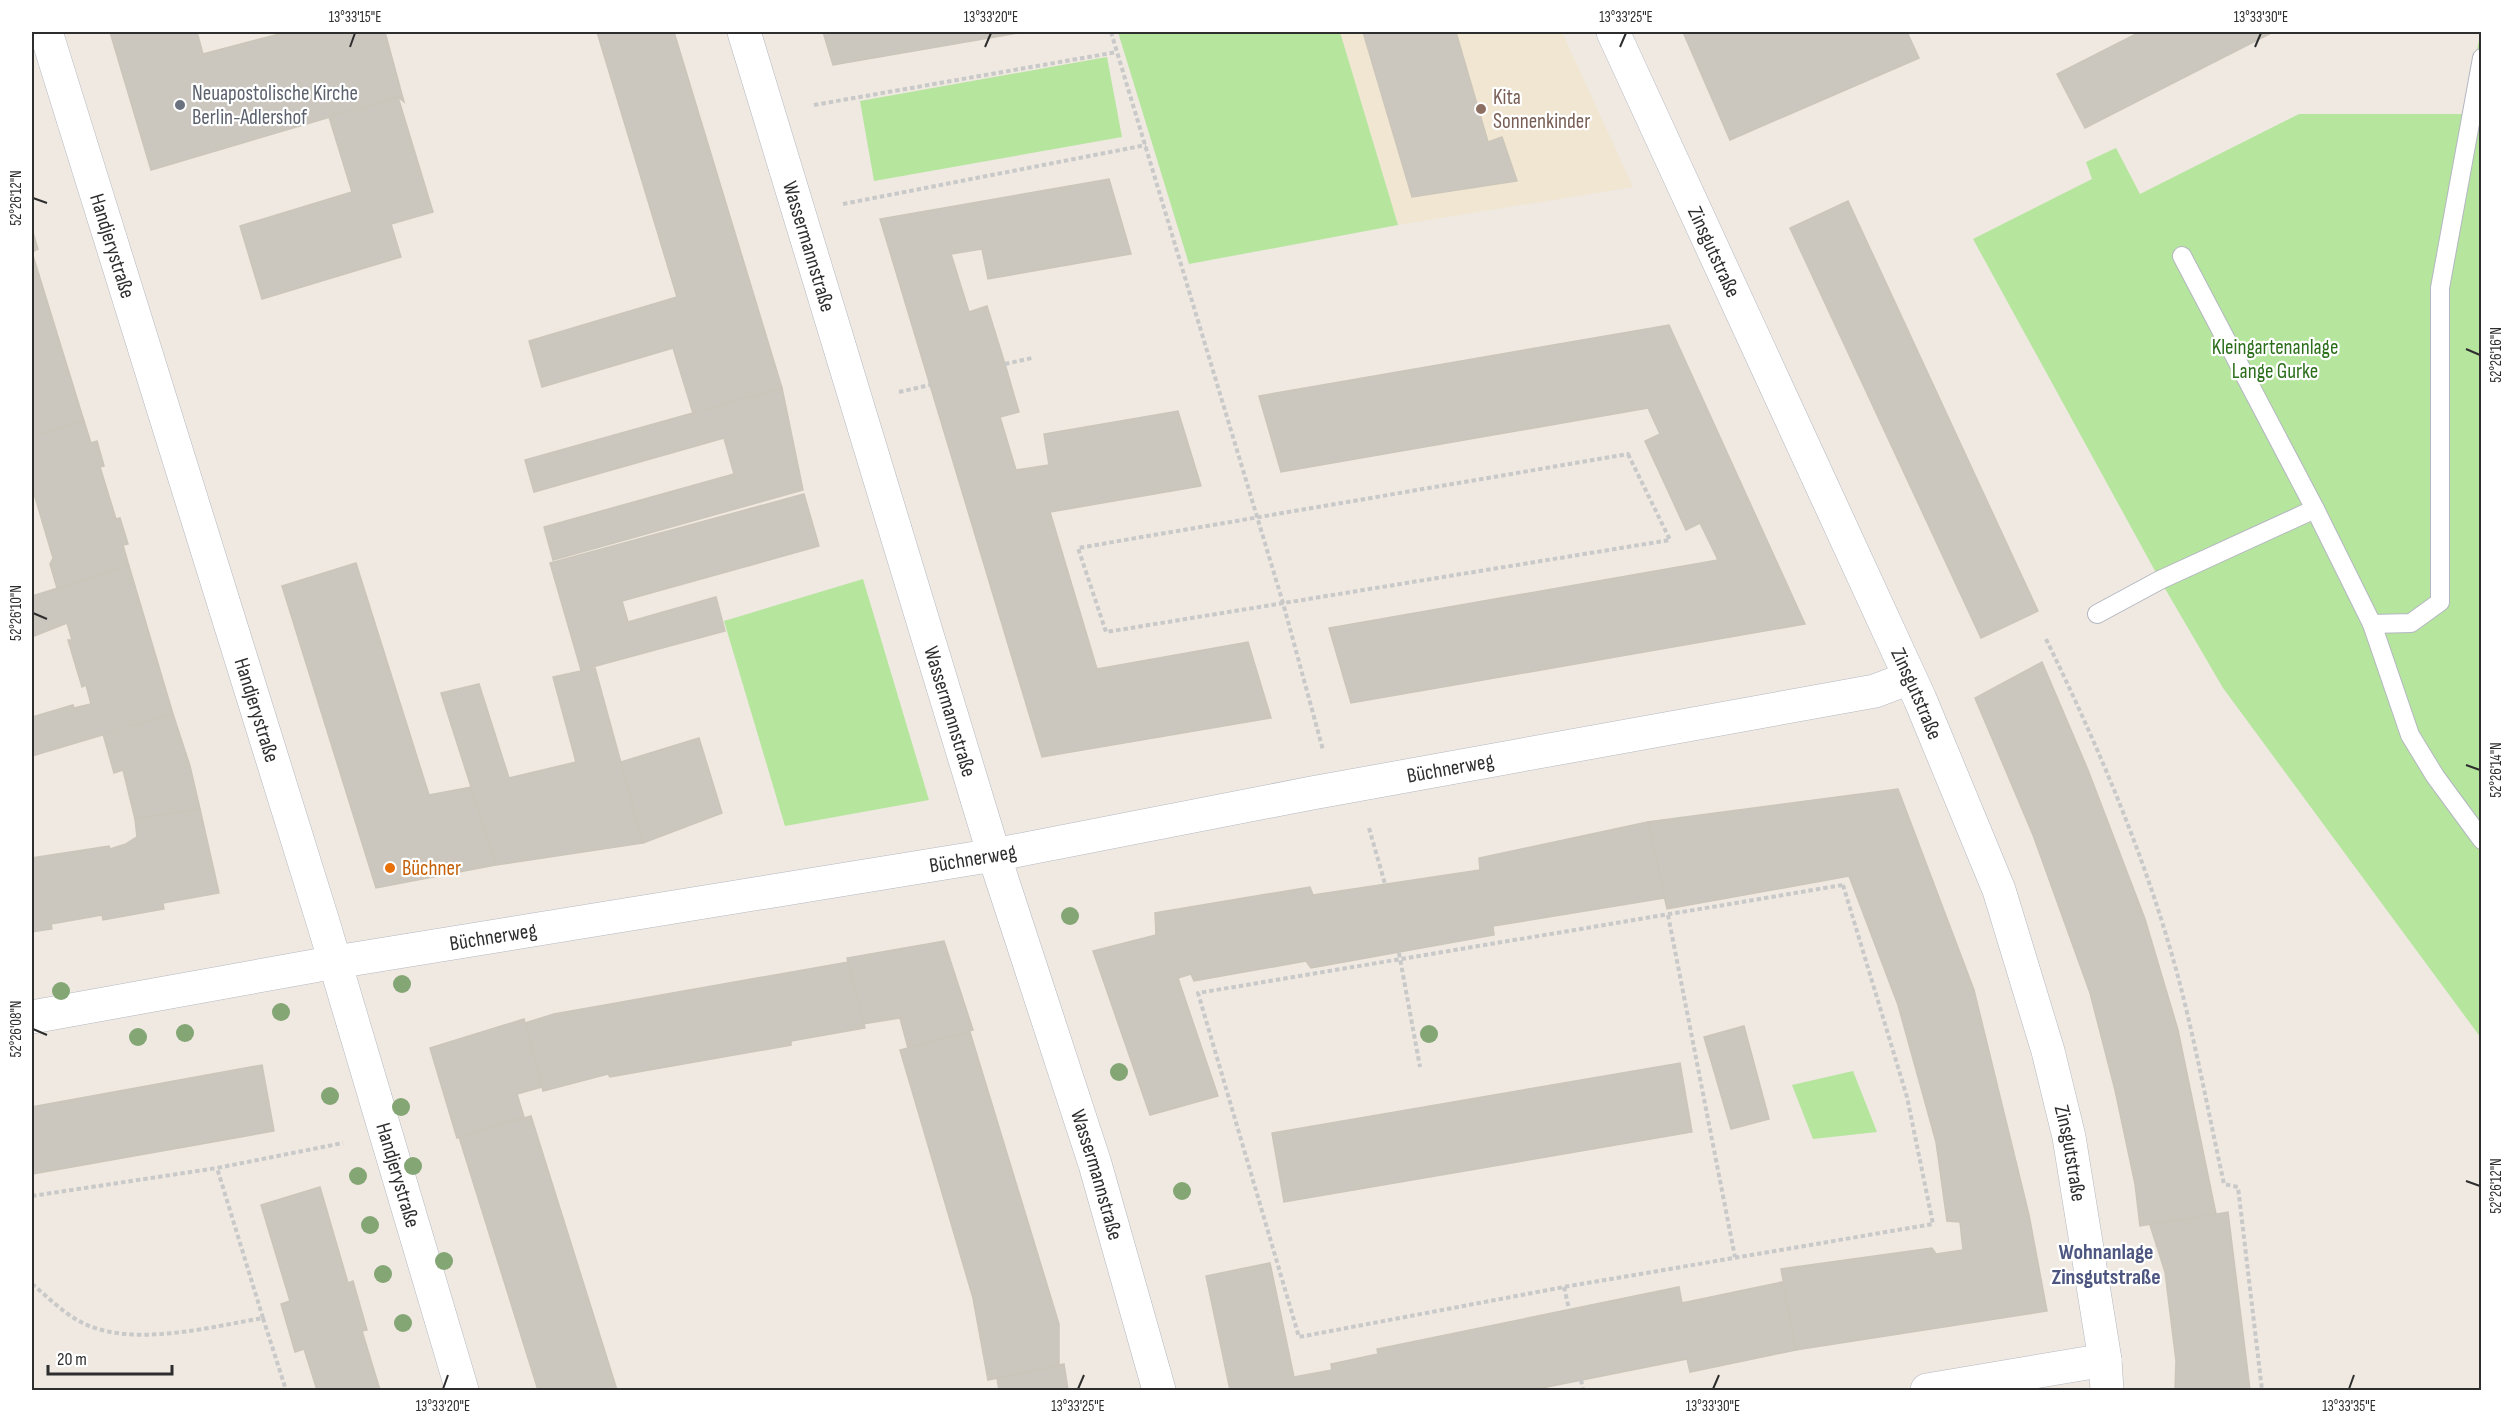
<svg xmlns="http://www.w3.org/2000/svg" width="2513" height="1422" font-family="'Sofia Sans Condensed',sans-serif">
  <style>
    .education { fill: #f0e6d1 }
    .green { fill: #b6e59e }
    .building { fill: #cbc7bf; stroke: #cbc5ba; stroke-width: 1.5 }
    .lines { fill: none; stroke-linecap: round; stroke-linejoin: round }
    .lane-casing { stroke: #b4b7c1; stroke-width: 20 }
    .street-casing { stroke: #b4b7c1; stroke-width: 34 }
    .path { stroke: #c9c9c9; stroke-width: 4; stroke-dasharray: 4.5 3; stroke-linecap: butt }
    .lane { stroke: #fff; stroke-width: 18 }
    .street { stroke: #fff; stroke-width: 33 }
    .tree { fill: #84a574 }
    .ticks { fill: none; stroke: #2e2e2e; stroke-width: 2 }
    .worship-dot { fill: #6b7280; stroke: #fff; stroke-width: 2 }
    .education-dot { fill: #8d6e63; stroke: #fff; stroke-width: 2 }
    .food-dot { fill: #e8710a; stroke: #fff; stroke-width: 2 }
    .labels { text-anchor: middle; stroke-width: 4.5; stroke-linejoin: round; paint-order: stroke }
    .worship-label { font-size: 21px; fill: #5b616d; stroke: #fff; text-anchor: start }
    .education-label { font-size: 21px; fill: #785e54; stroke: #fff; text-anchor: start }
    .street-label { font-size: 21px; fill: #2e2e2e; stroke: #fff }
    .park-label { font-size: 21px; fill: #2c6e1b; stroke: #fff }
    .food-label { font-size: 21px; fill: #c56008; stroke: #fff; text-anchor: start }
    .neighbourhood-label { font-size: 22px; font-weight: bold; fill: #4d5680; stroke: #fff }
    .neatline { fill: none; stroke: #2e2e2e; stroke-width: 2 }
    .ticks-label { font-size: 15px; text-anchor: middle; fill: #2e2e2e }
  </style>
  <rect width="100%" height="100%" fill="#efe9e1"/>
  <path class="education" d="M1340,32H1562L1633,187L1398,225Z"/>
  <g class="green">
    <path d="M1118,32H1340L1398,225L1189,264Z"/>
    <path d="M2481,32V1038L2223,688L2160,580L1973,239L2092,179L2086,162L2116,148L2140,194L2299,114H2462Z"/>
    <path d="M1107,57L1122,137L874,181L860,101Z"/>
    <path d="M863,579L929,800L785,826L724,621Z"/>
    <path d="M1853,1071L1877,1132L1813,1139L1792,1085Z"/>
  </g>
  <g class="building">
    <path d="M110,32H197L203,54L287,32H385L404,102L398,97L151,170Z"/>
    <path d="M597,32H674L782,388L693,413L673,348L542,387L529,341L677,297Z"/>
    <path d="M823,32H1024L833,65Z"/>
    <path d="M1363,32H1456L1488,142L1502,137L1517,181L1412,197Z"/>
    <path d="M1683,32H1907L1919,58L1730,140Z"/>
    <path d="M2140,32H2273L2085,128L2057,74Z"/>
    <path d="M398,97L433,212L391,224L401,257L262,299L240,226L352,192L329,117Z"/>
    <path d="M1109,179L1131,254L988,279L982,249L951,254L969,312L987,306L1005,364L1019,412L1000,417L1016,470L1049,465L1044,434L1178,411L1201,486L1050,512L1097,669L1248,642L1271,718L1042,757L880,219Z"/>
    <path d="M1848,201L2038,611L1981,638L1790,228Z"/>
    <path d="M32,229L38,249L32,252L39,275L32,277Z"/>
    <path d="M39,275L84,421L32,436V277Z"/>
    <path d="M1669,325L1805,624L1351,703L1329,628L1718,560L1700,523L1686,530L1645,441L1660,434L1648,408L1281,472L1259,396Z"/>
    <path d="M782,388L803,490L553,560L544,527L734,474L724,438L534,492L525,460Z"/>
    <path d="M84,421L91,443L97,441L104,466L100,467L116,519L120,518L128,544L123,545L129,566L57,588L50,564L53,558L32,487V436Z"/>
    <path d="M804,494L819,546L622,601L628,622L716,597L725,631L581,670L550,563Z"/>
    <path d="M356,563L429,795L471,787L496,865L376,888L282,586Z"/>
    <path d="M129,566L173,714L32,756V717L73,705L74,708L91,704L86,685L82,687L68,640H72L67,623L32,637V596Z"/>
    <path d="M2042,662L2088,770L2145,919L2178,1030L2216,1214L2140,1226L2135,1184L2115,1090L2090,993L2033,835L1975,698Z"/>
    <path d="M595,668L643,843L496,865L441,693L479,684L509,778L576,762L553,677Z"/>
    <path d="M173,714L190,766L200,809L135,819L123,770L114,773L103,734Z"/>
    <path d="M699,738L722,813L643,843L621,762Z"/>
    <path d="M1898,789L1974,990L2029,1215L2047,1311L1796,1350L1781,1269L1932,1248L1936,1254L1963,1250L1960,1222L1947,1221L1936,1142L1898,1005L1849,876L1667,909L1648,822Z"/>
    <path d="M200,809L219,893L163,903L164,909L103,920L102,915L51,924L52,929L32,932V858L109,846L110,849L126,844L137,837L135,819Z"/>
    <path d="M1648,822L1665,898L1493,926L1494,935L1311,968L1306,961L1194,981L1191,974L1178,978L1218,1096L1150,1115L1093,951L1156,935L1155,913L1310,887L1313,895L1480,870L1479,858Z"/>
    <path d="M944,941L973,1030L908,1048L900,1018L863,1024L847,958Z"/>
    <path d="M848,962L865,1028L791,1041V1045L610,1077L608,1074L543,1091L542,1087L525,1023L554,1014Z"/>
    <path d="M524,1019L542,1087L517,1094L524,1117L457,1138L430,1048Z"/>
    <path d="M1744,1026L1769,1119L1731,1129L1704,1037Z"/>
    <path d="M970,1032L1059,1324V1365L988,1380L973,1298L900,1050Z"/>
    <path d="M1680,1063L1692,1132L1284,1202L1272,1133Z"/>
    <path d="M262,1065L274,1131L32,1174V1107Z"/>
    <path d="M531,1116L617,1390H538L459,1137Z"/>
    <path d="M320,1187L348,1283L353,1281L367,1330L362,1331L380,1390H317L304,1349L295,1352L281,1304L290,1301L261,1205Z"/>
    <path d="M2228,1212L2250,1390H2175L2176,1361L2165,1272L2150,1225Z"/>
    <path d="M1270,1263L1294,1377L1332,1370L1331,1364L1378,1354L1377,1349L1679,1287L1682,1303L1782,1282L1796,1350L1690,1372L1687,1359L1532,1390H1230L1206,1276Z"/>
    <path d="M1064,1364L1068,1390H999L997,1379Z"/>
  </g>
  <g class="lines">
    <defs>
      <g id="lane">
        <path d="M2182,256L2315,509L2372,624L2410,735L2435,776L2482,840"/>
        <path d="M2097,614L2160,580L2315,509"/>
        <path d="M2372,624L2411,623L2440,602V288L2482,58"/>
      </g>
      <g id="street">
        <path id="s1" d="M46,32L323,922L462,1390"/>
        <path id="s2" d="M744,32L994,855L1095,1164L1159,1390"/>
        <path id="s3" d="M1613,32L1920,699L1999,890L2048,1051L2069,1137L2105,1360L2107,1390"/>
        <path id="s4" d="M32,1017L336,962L994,855L1312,793L1875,691L1909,678"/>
        <path d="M1927,1390L2105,1360"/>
      </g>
    </defs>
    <use href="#lane" class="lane-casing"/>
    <use href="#street" class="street-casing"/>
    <g class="path">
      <path d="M1111,32L1283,603L1323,750"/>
      <path d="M814,105L1117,52"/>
      <path d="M843,204L1146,145"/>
      <path d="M1005,364L1032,358"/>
      <path d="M899,392L930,385"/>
      <path d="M1628,454L1670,540L1106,632L1078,548Z"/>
      <path d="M2046,639C2101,752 2151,870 2182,992C2198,1056 2210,1120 2224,1184L2238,1187L2262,1390"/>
      <path d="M1369,828L1385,884"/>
      <path d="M1843,885L1907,1097L1933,1224L1564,1287L1299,1337L1198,993Z"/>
      <path d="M1668,915L1735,1257"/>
      <path d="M1399,953L1420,1067"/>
      <path d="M32,1196L217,1168"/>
      <path d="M32,1284C47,1296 62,1312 79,1321C129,1349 209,1327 263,1318L286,1390"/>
      <path d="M1564,1287L1569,1309"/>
      <path d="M263,1318L217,1168L343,1143"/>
      <path d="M1581,1380L1583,1390"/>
    </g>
    <use href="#lane" class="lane"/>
    <use href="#street" class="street"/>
  </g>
  <g class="tree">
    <circle cx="1070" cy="916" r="9"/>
    <circle cx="402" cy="984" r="9"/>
    <circle cx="61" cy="991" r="9"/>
    <circle cx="281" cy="1012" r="9"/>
    <circle cx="185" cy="1033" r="9"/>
    <circle cx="1429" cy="1034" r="9"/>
    <circle cx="138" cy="1037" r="9"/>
    <circle cx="1119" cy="1072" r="9"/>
    <circle cx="330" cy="1096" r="9"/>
    <circle cx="401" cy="1107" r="9"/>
    <circle cx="413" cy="1166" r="9"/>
    <circle cx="358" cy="1176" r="9"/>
    <circle cx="1182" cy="1191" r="9"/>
    <circle cx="370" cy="1225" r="9"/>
    <circle cx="444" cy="1261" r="9"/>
    <circle cx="383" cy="1274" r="9"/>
    <circle cx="403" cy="1323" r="9"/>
  </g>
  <path class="ticks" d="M350,47L355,33M985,47L991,33M1620,47L1626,33M2255,47L2261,33M33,198L47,203M2466,349L2480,355M33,613L47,619M2466,765L2480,770M33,1029L47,1035M2466,1181L2480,1186M443,1389L448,1375M1078,1389L1084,1375M1713,1389L1719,1375M2349,1389L2354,1375"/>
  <circle class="worship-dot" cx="180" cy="105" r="6"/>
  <circle class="education-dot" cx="1481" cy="109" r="6"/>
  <circle class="food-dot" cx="390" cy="868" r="6"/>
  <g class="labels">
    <g class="worship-label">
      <text x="192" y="100">Neuapostolische Kirche<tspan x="192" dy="24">Berlin-Adlershof</tspan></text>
    </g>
    <g class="education-label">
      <text x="1493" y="104">Kita<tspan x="1493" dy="24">Sonnenkinder</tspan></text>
    </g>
    <g class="street-label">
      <text dy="7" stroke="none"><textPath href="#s1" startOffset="224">Handjerystraße</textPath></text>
      <text dy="7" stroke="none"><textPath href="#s2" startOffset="224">Wassermannstraße</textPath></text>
      <text dy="7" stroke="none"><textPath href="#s3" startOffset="242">Zinsgutstraße</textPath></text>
      <text dy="7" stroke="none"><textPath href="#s3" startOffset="728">Zinsgutstraße</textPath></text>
      <text dy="7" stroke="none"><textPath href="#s1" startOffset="710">Handjerystraße</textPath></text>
      <text dy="7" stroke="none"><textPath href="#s2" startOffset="710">Wassermannstraße</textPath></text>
      <text dy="7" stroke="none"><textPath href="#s4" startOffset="1440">Büchnerweg</textPath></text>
      <text dy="7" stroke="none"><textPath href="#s4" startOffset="954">Büchnerweg</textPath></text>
      <text dy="7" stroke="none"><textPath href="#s4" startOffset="468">Büchnerweg</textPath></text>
      <text dy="7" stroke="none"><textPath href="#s3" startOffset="1214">Zinsgutstraße</textPath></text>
      <text dy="7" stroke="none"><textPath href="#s1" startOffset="1196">Handjerystraße</textPath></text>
      <text dy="7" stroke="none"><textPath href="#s2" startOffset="1196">Wassermannstraße</textPath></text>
    </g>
    <g class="park-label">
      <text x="2275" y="354">Kleingartenanlage<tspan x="2275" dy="24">Lange Gurke</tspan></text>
    </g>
    <g class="food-label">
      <text x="402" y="875">Büchner</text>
    </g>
    <g class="neighbourhood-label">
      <text x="2106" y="1259">Wohnanlage<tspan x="2106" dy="25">Zinsgutstraße</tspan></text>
    </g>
  </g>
  <rect width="2513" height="1422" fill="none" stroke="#ffffff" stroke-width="66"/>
  <path d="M48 1365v9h124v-9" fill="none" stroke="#2e2e2e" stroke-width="3"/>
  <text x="57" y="1365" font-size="18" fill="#2e2e2e" stroke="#ffffff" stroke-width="4.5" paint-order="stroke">20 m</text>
  <rect x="33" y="33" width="2447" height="1356" class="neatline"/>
  <g class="ticks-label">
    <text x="355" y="22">13°33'15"E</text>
    <text x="991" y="22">13°33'20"E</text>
    <text x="1626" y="22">13°33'25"E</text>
    <text x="2261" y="22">13°33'30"E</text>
    <text transform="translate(16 198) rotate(-90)" y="5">52°26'12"N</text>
    <text transform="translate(2496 355) rotate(-90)" y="5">52°26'16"N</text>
    <text transform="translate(16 613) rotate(-90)" y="5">52°26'10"N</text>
    <text transform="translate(2496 770) rotate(-90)" y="5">52°26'14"N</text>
    <text transform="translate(16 1029) rotate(-90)" y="5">52°26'08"N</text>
    <text transform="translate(2496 1186) rotate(-90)" y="5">52°26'12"N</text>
    <text x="443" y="1411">13°33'20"E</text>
    <text x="1078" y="1411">13°33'25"E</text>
    <text x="1713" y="1411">13°33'30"E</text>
    <text x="2349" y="1411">13°33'35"E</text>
  </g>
</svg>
